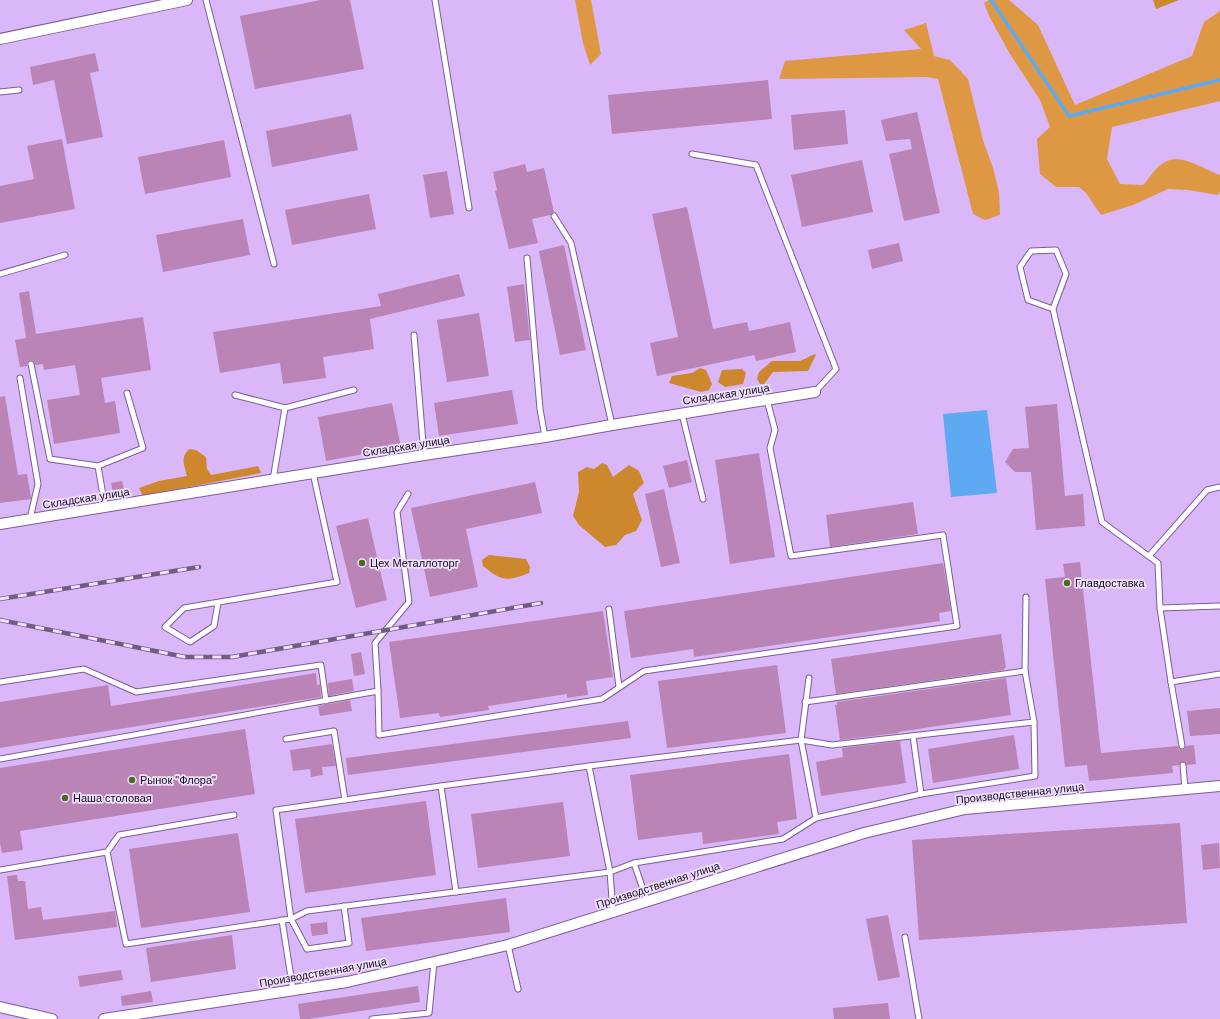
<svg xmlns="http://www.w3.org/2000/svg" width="1220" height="1019" font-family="Helvetica,sans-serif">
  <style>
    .green { fill: #de9843 }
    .forest { fill: #cd882e }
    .water { fill: #5daaf3 }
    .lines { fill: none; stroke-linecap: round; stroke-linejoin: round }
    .stream { stroke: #5daaf3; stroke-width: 3.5 }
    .building { fill: #bb84b7 }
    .service-casing { stroke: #7d5c97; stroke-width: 7 }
    .minor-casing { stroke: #7d5c97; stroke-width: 12 }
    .service { stroke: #fff; stroke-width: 5 }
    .minor { stroke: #fff; stroke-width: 10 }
    .rail-casing { stroke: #725b85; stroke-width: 4.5 }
    .rail { stroke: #f0e2fd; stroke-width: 3; stroke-dasharray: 9; stroke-linecap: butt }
    .poi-dot { fill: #4c6b20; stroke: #f0e2fd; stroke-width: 1.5 }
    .labels { text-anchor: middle; stroke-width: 3.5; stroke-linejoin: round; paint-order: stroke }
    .street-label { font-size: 11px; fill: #16091f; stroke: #f0e2fd }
    .poi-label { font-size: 11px; fill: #16091f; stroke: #f0e2fd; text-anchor: start }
  </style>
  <rect width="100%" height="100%" fill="#dab7f8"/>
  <g class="green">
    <path d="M575,0H591L601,54L590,65L583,43Z"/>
    <path d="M989,0H1009L1038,25L1075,105L1192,56L1204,22L1220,11V101L1112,127L1107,159L1120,184L1143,185C1148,180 1152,173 1157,168C1177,148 1199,168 1220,175V192L1218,195L1188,190L1168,189L1133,205L1101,215L1086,193L1079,187H1056L1040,174L1037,139L1050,127L1040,100L1010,54L990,18L984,3Z"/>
    <path d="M926,23L934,56L950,60L968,79L983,140L993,168L999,192L1000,215L985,220L973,214L938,79L927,77L779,79L785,61L921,49L904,30Z"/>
  </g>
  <g class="forest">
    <path d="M1153,0H1179L1156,9Z"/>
    <path d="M815,354L816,355L808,371L773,372L764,384H760L757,379L759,372L772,361H800Z"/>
    <path d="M700,368L706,370L712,384L709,390L701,392L669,383L672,376L692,373Z"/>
    <path d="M742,369L746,373L743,384L725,387L718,382L722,370Z"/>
    <path d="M189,449L196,450L206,457L207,469L211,475L258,466L261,473L143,496L139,488L159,481L187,476C184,464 180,459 189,449Z"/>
    <path d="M602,463L607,465L613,477L629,465L639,471L644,483L633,494L642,520L636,531L625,535L616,545L605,547L579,525L573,516L579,492L578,472L587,467L594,469Z"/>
    <path d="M489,555L526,559L530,567L529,573C506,582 502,581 483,566L482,560Z"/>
  </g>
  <path class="water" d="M987,410L997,493L951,497L943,414Z"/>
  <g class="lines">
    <path class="stream" d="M991,0L1069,116L1220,80"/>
  </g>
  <g class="building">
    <path d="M321,0H350L364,69L255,89L240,16Z"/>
    <path d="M95,53L99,71L90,73L103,137L67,144L54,80L33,85L30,67Z"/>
    <path d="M768,80L772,119L612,134L608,95Z"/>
    <path d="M845,110L848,144L794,150L791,115Z"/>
    <path d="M917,112L940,213L904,221L889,154L912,149L910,139L886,141L881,120Z"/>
    <path d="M351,114L358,150L272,167L266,131Z"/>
    <path d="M62,139L75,209L0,223V186L34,179L27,146Z"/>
    <path d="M224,140L231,177L145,194L138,157Z"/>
    <path d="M862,160L873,212L802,227L791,175Z"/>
    <path d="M525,164L527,172L544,168L554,212L552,213L550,215L532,219L538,243L509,249L495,191L497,190L493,172Z"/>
    <path d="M447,171L454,214L430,218L423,175Z"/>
    <path d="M369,194L376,229L292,245L285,210Z"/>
    <path d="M687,207L713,329L747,322L749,331L790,322L796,352L756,361L754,355L657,376L650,343L678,337L652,214Z"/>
    <path d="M243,219L250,255L163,272L156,235Z"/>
    <path d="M899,243L903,261L872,269L868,250Z"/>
    <path d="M564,245L586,350L560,355L539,251Z"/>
    <path d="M459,274L465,296L370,319L374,349L323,357L326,378L283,384L280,363L220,373L213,332L381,306L378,294Z"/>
    <path d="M524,284L530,340L515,342L507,287Z"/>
    <path d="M29,291L36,334L143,317L151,370L101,378L105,403L115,401L120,433L54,444L47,400L80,395L75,365L44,370L43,364L35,365L34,361L31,360L27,362V366L20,367L15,340L26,338L19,293Z"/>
    <path d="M479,313L489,376L447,382L437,320Z"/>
    <path d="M512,390L518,424L439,436L434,403Z"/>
    <path d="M5,396L18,475L27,474L31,497V499L0,503V397Z"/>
    <path d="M392,403L401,447L326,461L318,417Z"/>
    <path d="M1057,404L1065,496L1083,494L1085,526L1036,530L1031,472H1015L1005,462L1013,449L1029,448L1025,407Z"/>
    <path d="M759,453L775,557L730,564L715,460Z"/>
    <path d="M687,460L692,482L669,488L663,466Z"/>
    <path d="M122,481L125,493L114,496L111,483Z"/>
    <path d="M535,482L542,513L466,529L478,587L430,597L411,508Z"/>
    <path d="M664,489L680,563L661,567L645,494Z"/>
    <path d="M913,502L918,534L830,547L826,515Z"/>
    <path d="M368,518L387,600L356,608L336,526Z"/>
    <path d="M1080,562L1101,753L1178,746L1179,749L1182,750L1185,749L1186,746L1194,745L1196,764L1187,765L1185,762H1181L1179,765L1172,766L1173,773L1089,781L1087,765L1065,767L1045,579L1065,577L1063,564Z"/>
    <path d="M943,563L951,611L939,613L940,621L694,657L693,649L631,658L624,611Z"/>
    <path d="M603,611L613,677L586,681L588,695L567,698V694L488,706L489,710L440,717L439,713L400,718L389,642Z"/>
    <path d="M1001,634L1006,668H1004V670L836,694L831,659Z"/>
    <path d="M361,652L365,674L354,676L351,654Z"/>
    <path d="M777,665L786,733L667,748L658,681Z"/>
    <path d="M316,673L317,685L320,684L321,697L0,748V702L108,685L111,706Z"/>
    <path d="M1006,678L1011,715L898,732L899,733L840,740L835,705H837V702Z"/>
    <path d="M352,679L354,691L329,696L328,683Z"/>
    <path d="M350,700L352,711L320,716L318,706Z"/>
    <path d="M1220,708V734L1190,736L1187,711Z"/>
    <path d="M628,721L631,738L348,775L346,758Z"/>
    <path d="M245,729L255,794L20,831L23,850L2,853L0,843V768Z"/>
    <path d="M1014,735L1019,769L933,783L928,749Z"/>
    <path d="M900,741L906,783L821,796L816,762L843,757L842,748Z"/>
    <path d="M332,744L336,766L322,767L323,775L311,777L310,769L293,771L290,750Z"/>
    <path d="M789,754L797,819L777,822L779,834L703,844L702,832L638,840L630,775Z"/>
    <path d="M426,801L436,875L305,893L295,819Z"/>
    <path d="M563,802L570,856L478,868L471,814Z"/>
    <path d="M1180,823L1187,923L919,940L912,840Z"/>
    <path d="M238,833L250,912L141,928L129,849Z"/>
    <path d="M1219,843L1220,868L1203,870L1201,845Z"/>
    <path d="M17,875L18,881H25L28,909L41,907L43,920L115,911L117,927L15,940L7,876Z"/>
    <path d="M506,898L510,932L366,951L361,918Z"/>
    <path d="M888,915L900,977L878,981L866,919Z"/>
    <path d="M327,922L328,934L312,936L310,924Z"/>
    <path d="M232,935L236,969L151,982L146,948Z"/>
    <path d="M121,970L123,980L80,987L78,976Z"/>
    <path d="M418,986L420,1002L309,1019H300L298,1004Z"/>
    <path d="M151,991L153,1002L122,1006L121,996Z"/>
    <path d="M888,1003L890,1019H834L833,1008Z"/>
  </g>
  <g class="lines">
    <defs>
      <g id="service">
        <path d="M206,0L274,264"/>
        <path d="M435,0L469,208"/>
        <path d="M0,92L19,90"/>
        <path d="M692,154L756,165L836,369L815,392"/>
        <path d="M554,216L571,243L612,425"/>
        <path d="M527,258L540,409L545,437"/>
        <path d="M0,274L65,255"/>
        <path d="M1053,309L1028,300L1020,267L1031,251L1056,250L1066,274L1053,309L1102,522L1158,563L1160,608L1171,682L1182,746"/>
        <path d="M414,335L424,455"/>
        <path d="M31,364L50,459L98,466"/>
        <path d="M20,378L38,484L30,519"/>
        <path d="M235,395L285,408L354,390"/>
        <path d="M682,414L703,499"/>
        <path d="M273,480L285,408"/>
        <path d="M105,507L98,466L143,448L127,393"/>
        <path d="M1149,556L1207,490L1220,487"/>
        <path d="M218,603L214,626L190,642L165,627L184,608L337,582L313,473"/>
        <path d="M1160,608L1220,606"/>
        <path d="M609,609L619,687"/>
        <path d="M0,682L84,669L136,692L321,665L326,701"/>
        <path d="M1171,682L1220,674"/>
        <path d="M378,691L375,643L409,602L397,512L408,494"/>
        <path d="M805,702L1025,671"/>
        <path d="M913,736L921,794L1035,776L1034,722L1025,671L1026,597"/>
        <path d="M286,739L334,731L345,800"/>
        <path d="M0,759L378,691L379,735L602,699L644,671L957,626L943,535L791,556L770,448L775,430L767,400"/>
        <path d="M1183,765L1185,789"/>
        <path d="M589,766L801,740L832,745L1034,722"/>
        <path d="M441,786L589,766L610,872L634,863L647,901"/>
        <path d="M816,818L921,794"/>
        <path d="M107,852L126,944L291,919L307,911L610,872L613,912"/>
        <path d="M634,863L783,839L816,818L801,740L809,678"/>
        <path d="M0,870L107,852L119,835L234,815"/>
        <path d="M344,906L349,943L307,949L291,919L276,810L441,786L456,892"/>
        <path d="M282,920L293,990"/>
        <path d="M905,937L919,1019"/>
        <path d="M508,945L518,989"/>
        <path d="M372,1019L429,1013L434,962"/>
      </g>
      <g id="minor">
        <path d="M0,39L187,0"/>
        <path d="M0,524L424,455L545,437L612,425L815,392"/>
        <path d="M0,1007L52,1019"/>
        <path d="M104,1019L347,982L508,945L864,833L965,809L1220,786"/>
      </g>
    </defs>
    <use href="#service" class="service-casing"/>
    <use href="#minor" class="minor-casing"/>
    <use href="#service" class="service"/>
    <use href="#minor" class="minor"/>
    <defs>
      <g id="rail">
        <path d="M0,599L199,567"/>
        <path d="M0,620L185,657H232L541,603"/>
      </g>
    </defs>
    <use href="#rail" class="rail-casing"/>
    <use href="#rail" class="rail"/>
  </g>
  <g class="poi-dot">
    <circle cx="362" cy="563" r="4"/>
    <circle cx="1067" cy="583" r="4"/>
    <circle cx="132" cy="780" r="4"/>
    <circle cx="65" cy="798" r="4"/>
  </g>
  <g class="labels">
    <g class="street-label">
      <text transform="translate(726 394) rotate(-9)" y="4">Складская улица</text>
      <text transform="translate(406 446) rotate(-9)" y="4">Складская улица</text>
      <text transform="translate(86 498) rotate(-9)" y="4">Складская улица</text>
      <text transform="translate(1020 793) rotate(-6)" y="4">Производственная улица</text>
      <text transform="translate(658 885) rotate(-18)" y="4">Производственная улица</text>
      <text transform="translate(323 972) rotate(-10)" y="4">Производственная улица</text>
    </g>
    <g class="poi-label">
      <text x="370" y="567">Цех Металлоторг</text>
      <text x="1075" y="587">Главдоставка</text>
      <text x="140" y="784">Рынок "Флора"</text>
      <text x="73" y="802">Наша столовая</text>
    </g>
  </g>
</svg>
